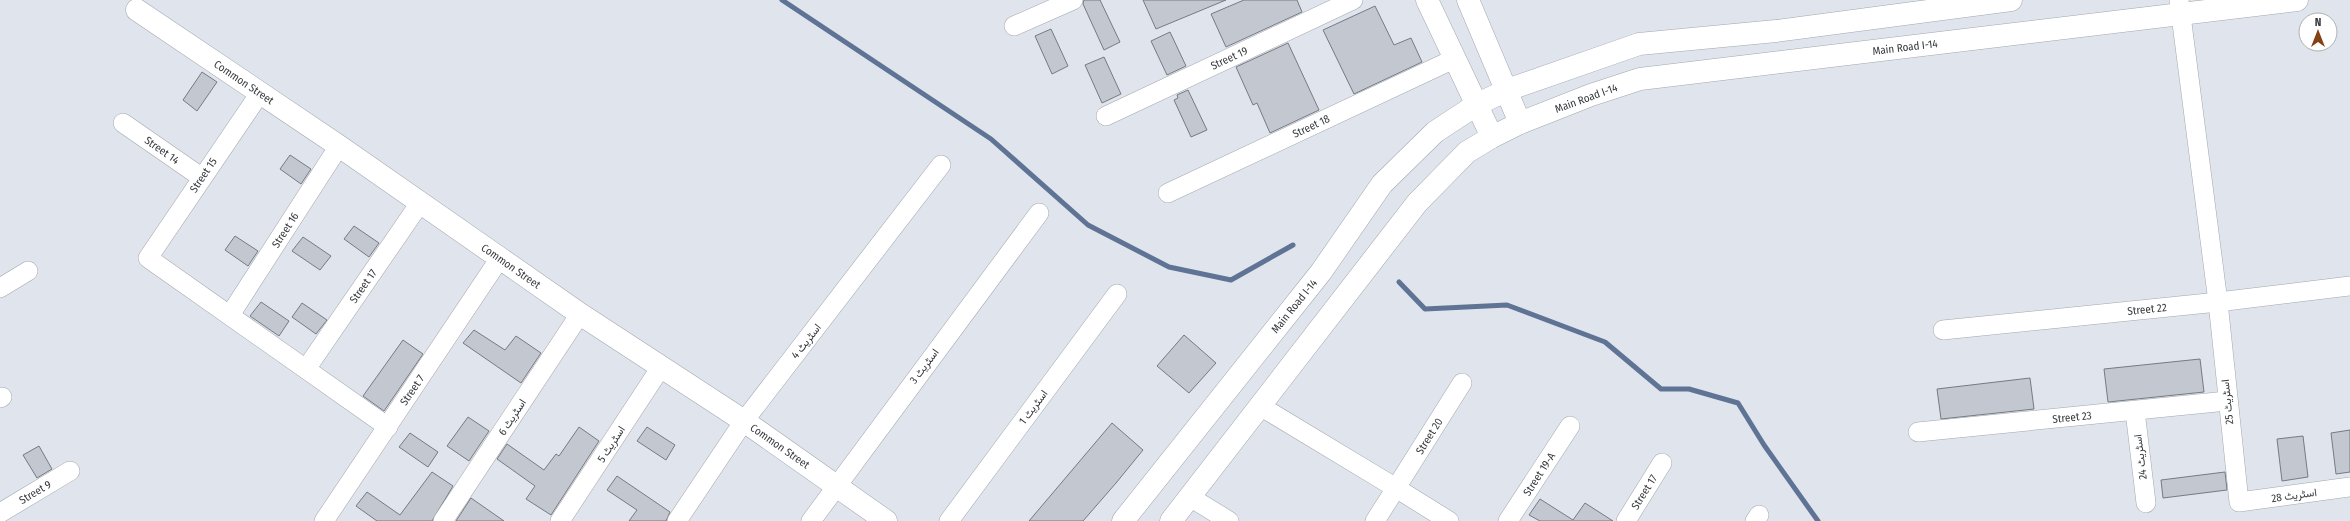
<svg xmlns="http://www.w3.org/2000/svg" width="2350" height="521" font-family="'Fira Sans Condensed',Vazirmatn,sans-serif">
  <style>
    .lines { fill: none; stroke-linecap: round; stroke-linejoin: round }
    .stream { stroke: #5f7395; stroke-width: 5 }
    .building { fill: #c2c7d0; stroke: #767b83 }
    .street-casing { stroke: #a2a7af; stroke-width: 20 }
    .secondary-casing { stroke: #a2a7af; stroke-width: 23 }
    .street { stroke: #fff; stroke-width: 19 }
    .secondary { stroke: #fff; stroke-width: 22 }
    .labels { text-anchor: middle; stroke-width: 3; stroke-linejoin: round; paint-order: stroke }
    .street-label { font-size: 11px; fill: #37393d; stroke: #fff }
  </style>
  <rect width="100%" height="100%" fill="#dfe4ed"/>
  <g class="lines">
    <g class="stream">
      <path d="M782,0L991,139L1088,225L1169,267L1231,280L1293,245"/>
      <path d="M1399,282L1425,309L1507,305L1605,342L1661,389H1689L1738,403L1764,445L1818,521"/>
    </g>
  </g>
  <g class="building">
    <path d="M1084,0H1100L1120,42L1104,50L1083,4Z"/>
    <path d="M1143,0H1226L1156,29Z"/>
    <path d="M1244,0H1297L1302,12L1226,47L1211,14Z"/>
    <path d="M1375,6L1394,45L1411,38L1422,62L1354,94L1323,30Z"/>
    <path d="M1051,29L1068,66L1052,74L1035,36Z"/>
    <path d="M1170,32L1186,66L1167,75L1151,41Z"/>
    <path d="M1288,43L1319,110L1270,133L1257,103L1253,105L1236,67Z"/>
    <path d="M1104,57L1121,94L1102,103L1085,65Z"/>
    <path d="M202,72L217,82L197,111L183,100Z"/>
    <path d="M1188,90L1207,130L1191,137L1174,100L1178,98L1177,95Z"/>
    <path d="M290,155L311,169L301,184L280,169Z"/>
    <path d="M354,226L379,243L369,257L344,239Z"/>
    <path d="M235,236L258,251L248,266L225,250Z"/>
    <path d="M303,237L331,256L320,270L292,251Z"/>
    <path d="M261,302L289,321L279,336L250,316Z"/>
    <path d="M302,303L327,320L316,334L292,317Z"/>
    <path d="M474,330L505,350L516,336L541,353L521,383L463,343Z"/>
    <path d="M1184,335L1216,363L1189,393L1157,366Z"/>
    <path d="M403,340L423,354L384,411L363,396Z"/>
    <path d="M2200,359L2204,392L2108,402L2104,369Z"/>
    <path d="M2030,378L2034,409L1941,419L1937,389Z"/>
    <path d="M468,417L489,431L469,461L447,446Z"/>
    <path d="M1112,423L1143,450L1116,483L1083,521H1029Z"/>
    <path d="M579,427L599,441L551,515L526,499L535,486L497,459L507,444L544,470L556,454L559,456Z"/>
    <path d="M647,427L675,445L666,460L637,441Z"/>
    <path d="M2350,430V472L2336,474L2331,433Z"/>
    <path d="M410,433L438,452L428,467L399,447Z"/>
    <path d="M2303,436L2308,477L2282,481L2277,439Z"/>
    <path d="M39,446L52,469L37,478L23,455Z"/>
    <path d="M432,472L453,486L432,521H377L356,506L367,492L400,515Z"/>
    <path d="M2225,472L2227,490L2163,498L2161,480Z"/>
    <path d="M617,476L670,512L666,521H629L637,510L607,490Z"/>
    <path d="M471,498L504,521H456Z"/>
    <path d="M1540,499L1573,520L1585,503L1613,521H1540L1529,515Z"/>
  </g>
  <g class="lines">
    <defs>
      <g id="street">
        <path d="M2179,0L2218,302L2239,502L2350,487"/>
        <path d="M1014,26L1073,0"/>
        <path d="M260,93L148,258L388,427"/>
        <path d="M1106,116L1353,0"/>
        <path d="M123,123L201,177"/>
        <path d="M1168,193L1454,59"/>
        <path d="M0,288L28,271"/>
        <path d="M230,315L339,146"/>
        <path d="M1943,330L2218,302L2350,286"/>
        <path d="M306,369L420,203"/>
        <path d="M0,398L2,397"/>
        <path d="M1260,406L1396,488L1462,383"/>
        <path d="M2135,411L2146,503"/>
        <path d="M1918,432L2227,401"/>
        <path d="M1190,497L1229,521"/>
        <path d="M0,513L70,471"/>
        <path d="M324,521L500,258"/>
        <path d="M443,521L580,314"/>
        <path d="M560,521L661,367"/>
        <path d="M677,521L744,421L941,165"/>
        <path d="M811,521L1039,213"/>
        <path d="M949,521L1117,294"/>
        <path d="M1375,521L1396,488L1449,521"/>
        <path d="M1508,521L1570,426"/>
        <path d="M1626,521L1662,463"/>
        <path d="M1755,521L1759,515"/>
      </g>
      <g id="secondary">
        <path d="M1427,0L1492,137"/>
        <path d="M1468,0L1520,123"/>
        <path d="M137,10L339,146L580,314L744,421L886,521"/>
        <path d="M1123,521L1321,272L1382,184L1435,132L1476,105L1507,90L1639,44L1776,31L2011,0"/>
        <path d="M1171,521L1417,203L1467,152L1492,137L1520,123L1591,95L1640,79L2297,0"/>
      </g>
    </defs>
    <use href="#street" class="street-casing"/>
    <use href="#secondary" class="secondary-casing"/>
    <use href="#street" class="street"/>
    <use href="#secondary" class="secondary"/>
  </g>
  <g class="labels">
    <g class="street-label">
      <text transform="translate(1905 47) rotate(-7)" y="4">Main Road I-14</text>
      <text transform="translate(1229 58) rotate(-25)" y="4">Street 19</text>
      <text transform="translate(244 82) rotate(34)" y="4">Common Street</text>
      <text transform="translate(1586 98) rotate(-20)" y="4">Main Road I-14</text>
      <text transform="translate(1311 126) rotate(-25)" y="4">Street 18</text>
      <text transform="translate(162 150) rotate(35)" y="4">Street 14</text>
      <text transform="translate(203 175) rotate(-56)" y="4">Street 15</text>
      <text transform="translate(285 230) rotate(-57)" y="4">Street 16</text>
      <text transform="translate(511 266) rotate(35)" y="4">Common Street</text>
      <text transform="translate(363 286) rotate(-55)" y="4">Street 17</text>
      <text transform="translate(1294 306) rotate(-51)" y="4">Main Road I-14</text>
      <text transform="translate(2147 309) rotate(-6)" y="4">Street 22</text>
      <text transform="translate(806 341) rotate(-52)" y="4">اسٹریٹ 4</text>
      <text transform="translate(924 366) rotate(-53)" y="4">اسٹریٹ 3</text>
      <text transform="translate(412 390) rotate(-56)" y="4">Street 7</text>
      <text transform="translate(2227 402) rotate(-96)" y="4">اسٹریٹ 25</text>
      <text transform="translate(1033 407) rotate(-53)" y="4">اسٹریٹ 1</text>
      <text transform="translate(512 417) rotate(-57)" y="4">اسٹریٹ 6</text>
      <text transform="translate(2072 417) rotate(-6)" y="4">Street 23</text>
      <text transform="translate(1429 436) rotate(-58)" y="4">Street 20</text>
      <text transform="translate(611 444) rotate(-57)" y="4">اسٹریٹ 5</text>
      <text transform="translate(780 446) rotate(35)" y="4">Common Street</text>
      <text transform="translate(2140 457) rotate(-97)" y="4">اسٹریٹ 24</text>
      <text transform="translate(1539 474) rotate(-57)" y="4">Street 19-A</text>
      <text transform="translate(35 492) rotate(-31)" y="4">Street 9</text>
      <text transform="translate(1644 492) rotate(-58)" y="4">Street 17</text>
      <text transform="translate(2294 495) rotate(-8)" y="4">اسٹریٹ 28</text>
    </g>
  </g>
  <g transform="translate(2318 32)"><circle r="19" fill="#ffffff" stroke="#afb0b1"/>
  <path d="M0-3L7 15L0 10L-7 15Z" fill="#844111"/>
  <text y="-6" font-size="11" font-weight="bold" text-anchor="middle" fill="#37393d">N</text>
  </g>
</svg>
